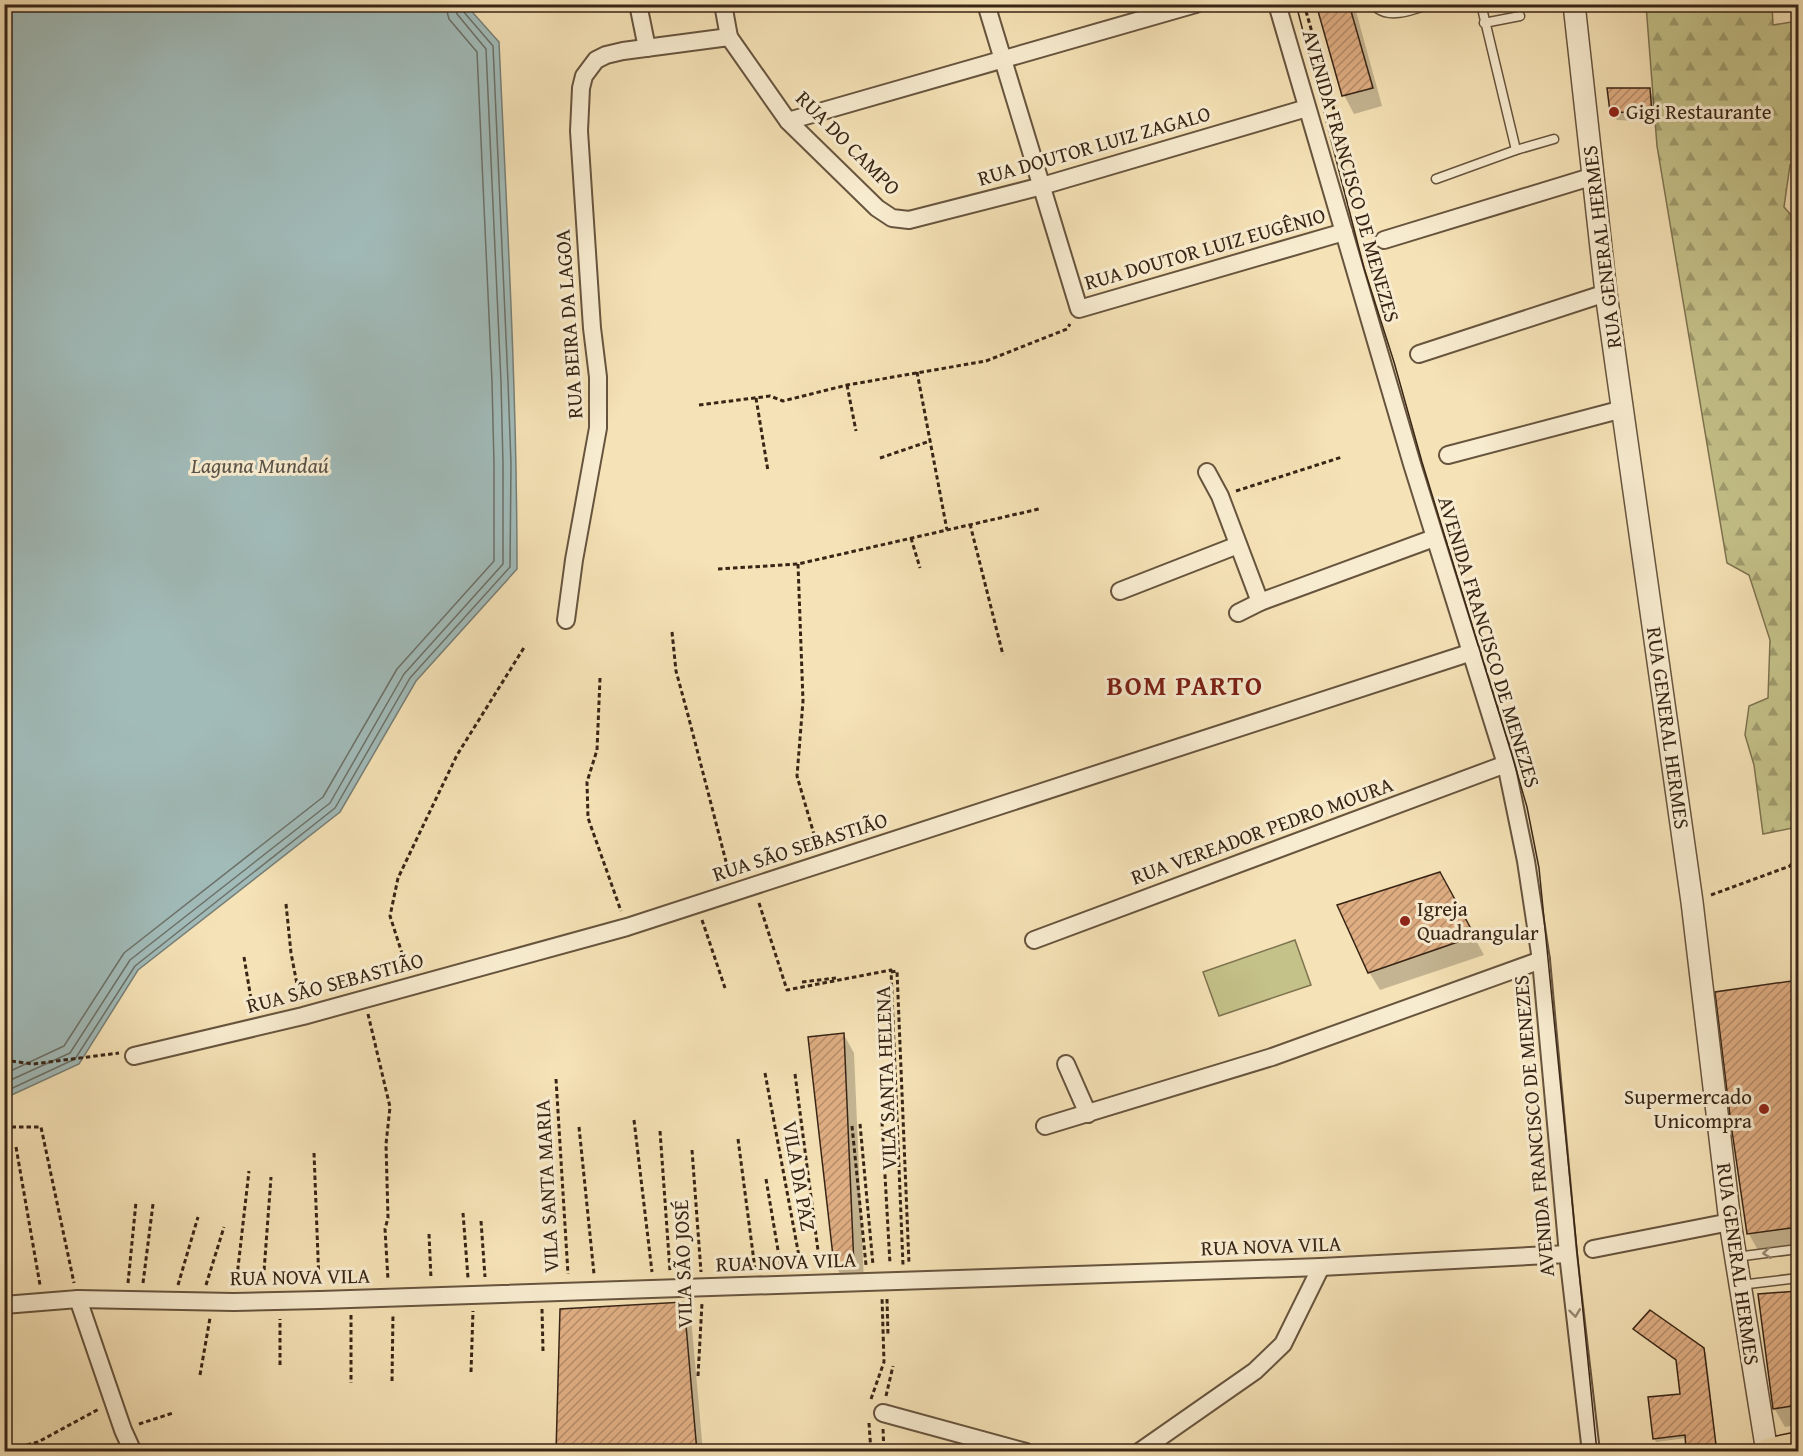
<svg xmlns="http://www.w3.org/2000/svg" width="1803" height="1456" font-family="'Gentium Book Plus',serif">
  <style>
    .green { fill: #c4c189; stroke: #7e7350; stroke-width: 1.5 }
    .forest { fill: url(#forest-firs); stroke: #7e7350; stroke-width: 1.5 }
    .water { fill: #a1bbb9; stroke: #777f78; stroke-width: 1.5 }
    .shadow { fill: #0003 }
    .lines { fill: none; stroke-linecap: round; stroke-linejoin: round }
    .shore { stroke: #6c7068; stroke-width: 1.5 }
    .building { fill: url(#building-hatch); stroke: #382516; stroke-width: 1.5 }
    .service-casing { stroke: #67543e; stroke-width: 11 }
    .minor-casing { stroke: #67543e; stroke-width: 20 }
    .tertiary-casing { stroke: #67543e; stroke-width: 24 }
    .primary-casing { stroke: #382516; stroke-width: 30 }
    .path { stroke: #382516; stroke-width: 3; stroke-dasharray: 4.5 3; stroke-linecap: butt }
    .service { stroke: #f8ecd0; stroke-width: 8 }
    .minor { stroke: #f8ecd0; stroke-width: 16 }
    .tertiary { stroke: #f8ecd0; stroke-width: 21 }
    .primary { stroke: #f5e2b6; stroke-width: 27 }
    .tram { stroke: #382516; stroke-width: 1.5 }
    .oneway { stroke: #988873 }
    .poi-dot { fill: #8f2418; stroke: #f8ecd0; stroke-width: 2 }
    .labels { text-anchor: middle; stroke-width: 6; stroke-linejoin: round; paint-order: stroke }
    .poi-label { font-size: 21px; fill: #382516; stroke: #f8ecd0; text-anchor: start }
    .street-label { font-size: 21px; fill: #382516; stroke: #f8ecd0 }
    .water-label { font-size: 22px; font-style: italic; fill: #585247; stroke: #f8ecd0 }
    .district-label { font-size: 27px; font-weight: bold; letter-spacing: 1.5px; fill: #7a1f14; stroke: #f8ecd0 }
  </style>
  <defs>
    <pattern id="forest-firs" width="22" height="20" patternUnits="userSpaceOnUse" patternTransform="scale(1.5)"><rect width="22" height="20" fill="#c4c189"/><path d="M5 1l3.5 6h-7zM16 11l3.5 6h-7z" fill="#a09d6f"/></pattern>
    <pattern id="building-hatch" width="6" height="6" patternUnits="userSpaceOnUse" patternTransform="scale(1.5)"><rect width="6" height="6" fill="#dfae83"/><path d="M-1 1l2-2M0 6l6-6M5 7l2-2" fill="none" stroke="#b68d6a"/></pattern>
  </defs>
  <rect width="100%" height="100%" fill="#f5e2b6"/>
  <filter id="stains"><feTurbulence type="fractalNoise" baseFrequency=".00333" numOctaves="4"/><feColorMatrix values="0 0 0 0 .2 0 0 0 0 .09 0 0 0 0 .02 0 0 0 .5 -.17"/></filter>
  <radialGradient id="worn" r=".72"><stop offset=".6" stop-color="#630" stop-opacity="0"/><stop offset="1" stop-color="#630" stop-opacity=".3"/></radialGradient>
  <path class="green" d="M1295,940L1311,985L1219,1016L1203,972Z"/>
  <path class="forest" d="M1646,5H1772L1773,25L1798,21V164L1790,165L1784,207L1798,223V827L1763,834L1754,765L1745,735L1749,706L1768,698L1770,640L1749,575L1727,563L1657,146Z"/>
  <path class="water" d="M4,5H466L499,42C507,218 517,393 517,569L416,681L340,812L138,970L79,1064L5,1098Z"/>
  <g class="shadow">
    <path d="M1318,4H1354L1382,106L1354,114L1344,95Z"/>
    <path d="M1649,89L1654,98L1656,122L1617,120L1611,111Z"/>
    <path d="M1439,874L1484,955L1380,990L1369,972Z"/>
    <path d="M1798,981V1246L1759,1252L1749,1234L1717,993Z"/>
    <path d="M844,1035L854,1053L864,1284H846L835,1265Z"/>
    <path d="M1798,1293V1425L1785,1427L1774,1408L1760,1295Z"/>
    <path d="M683,1303L691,1317L703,1452H558Z"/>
    <path d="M1635,1329L1703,1349L1706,1353L1717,1449L1690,1452L1687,1438L1656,1442L1654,1438L1682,1395L1678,1362L1637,1333Z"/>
  </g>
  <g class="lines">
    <g class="shore">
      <path d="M4,1074L64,1046L124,953L323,797L397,669L494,561V464L492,382L477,52L449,19L445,4"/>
      <path d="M4,1083L70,1053L130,960L330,803L404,674L503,564V464L501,382L486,49L457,14L454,4"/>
      <path d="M4,1092L75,1059L135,966L335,808L410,678L510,567L511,464L508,382L493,46L463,11L462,4"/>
    </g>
  </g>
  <g class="building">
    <path d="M1316,4H1349L1373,88L1342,96Z"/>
    <path d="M1607,88H1650L1652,113L1610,112Z"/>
    <path d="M1440,872L1475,936L1368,973L1337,905Z"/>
    <path d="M1798,980V1227L1747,1234L1731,1124L1715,992Z"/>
    <path d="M844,1033L854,1266L834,1265L808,1037Z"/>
    <path d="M1798,1291V1405L1773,1409L1758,1294Z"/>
    <path d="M684,1302L697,1452H556L560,1309Z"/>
    <path d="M1650,1310L1704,1348L1716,1445L1686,1449L1685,1435L1653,1439L1648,1397L1680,1394L1676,1360L1633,1329Z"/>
  </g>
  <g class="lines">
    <defs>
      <g id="service">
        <path d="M1377,4L1378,9C1393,19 1414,9 1431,4"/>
        <path d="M1484,23L1520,16"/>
        <path d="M1516,150L1554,139"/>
        <path d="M1436,179L1516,150L1481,4"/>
        <path d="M1736,1257L1798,1249"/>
        <path d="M1740,1285L1798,1278"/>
      </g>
      <g id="minor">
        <path d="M638,4L647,48"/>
        <path d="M723,4L729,37"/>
        <path d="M986,4L1079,309L1344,232"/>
        <path d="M1277,4L1412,464L1506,764L1526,861L1541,960L1568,1254L1591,1452"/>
        <path d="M788,121L1196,4"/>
        <path d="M1384,240L1594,176"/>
        <path d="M1419,354L1606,293"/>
        <path d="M1448,455L1623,409"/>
        <path d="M1207,472L1220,496L1260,602"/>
        <path d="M1120,591L1238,545"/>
        <path d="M1238,613L1260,602L1434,538"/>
        <path d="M566,620L574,560L598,428V377L592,328L579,131L581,88L584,76L596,60L606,55L623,51L729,37L788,121L877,208L892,218L909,220L1042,186L1307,108"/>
        <path d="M1034,940L1506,764"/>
        <path d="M134,1056L303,1016L627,927L1472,652"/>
        <path d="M1066,1064L1088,1114"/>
        <path d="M1045,1126L1272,1057L1541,960"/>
        <path d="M1593,1249L1730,1222"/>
        <path d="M78,1299L123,1430L133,1452"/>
        <path d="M4,1305L78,1299L234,1302L320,1300L1321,1267L1568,1254"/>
        <path d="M883,1413L1026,1452"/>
        <path d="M1139,1452L1255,1371L1283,1344L1321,1267"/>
      </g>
      <path id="tertiary" d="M1574,4L1606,293L1692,902L1730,1222L1767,1452"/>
      <path id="primary" d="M1769,1452L1798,1446"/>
    </defs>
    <use href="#service" class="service-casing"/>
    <use href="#minor" class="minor-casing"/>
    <use href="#tertiary" class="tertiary-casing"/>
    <use href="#primary" class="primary-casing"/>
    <g class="path">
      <path d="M1304,4L1345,149"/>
      <path d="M917,372L947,530"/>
      <path d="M847,385L856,431"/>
      <path d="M756,398L768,471"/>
      <path d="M699,405L770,396L783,401L847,385L986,361L1067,329L1070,324"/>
      <path d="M880,458L930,441"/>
      <path d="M1236,491L1342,457"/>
      <path d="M970,524L1003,655"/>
      <path d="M911,538L920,568"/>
      <path d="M798,564L803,701L797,776L818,848"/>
      <path d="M718,569L798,564L1039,509"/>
      <path d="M672,632L676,671L688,715L730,877"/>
      <path d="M600,678L597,750L587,782L588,818L621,911"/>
      <path d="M1711,895L1790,866L1798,855"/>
      <path d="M759,903L787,990L891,970L903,1265"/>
      <path d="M286,904L291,953L300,1000"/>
      <path d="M702,920L725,988"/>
      <path d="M244,957L253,1011"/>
      <path d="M407,969L390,916L398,878L457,755L525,646"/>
      <path d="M891,972L897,971L909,1264"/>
      <path d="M802,982L836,978"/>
      <path d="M368,1014L390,1107L386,1144L388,1218L385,1229L388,1280"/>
      <path d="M4,1060L33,1064L119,1053"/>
      <path d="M765,1073L801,1267"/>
      <path d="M795,1074L820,1266"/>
      <path d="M556,1079L568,1274"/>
      <path d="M634,1120L652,1272"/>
      <path d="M882,1122L890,1264"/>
      <path d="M860,1124L873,1265"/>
      <path d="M852,1126L866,1265"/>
      <path d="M4,1127H41L74,1283"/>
      <path d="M579,1127L594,1274"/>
      <path d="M660,1131L670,1271"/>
      <path d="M738,1139L755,1269"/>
      <path d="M16,1147L40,1285"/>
      <path d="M692,1150L701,1272"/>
      <path d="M314,1153L319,1283"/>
      <path d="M766,1179L781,1268"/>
      <path d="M463,1213L468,1278"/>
      <path d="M481,1221L485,1277"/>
      <path d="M429,1234L431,1279"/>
      <path d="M128,1283L136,1202"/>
      <path d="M143,1283L153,1204"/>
      <path d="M178,1285L198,1217"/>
      <path d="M206,1285L224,1227"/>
      <path d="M236,1285L249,1171"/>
      <path d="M263,1285L271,1177"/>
      <path d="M887,1299L888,1336"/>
      <path d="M542,1309L543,1351"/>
      <path d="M351,1315V1383"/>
      <path d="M280,1365V1319"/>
      <path d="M471,1372L473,1311"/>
      <path d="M200,1375L210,1318"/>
      <path d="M698,1376L702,1303"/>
      <path d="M392,1381L393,1314"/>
      <path d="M886,1396L893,1366"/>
      <path d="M871,1399L884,1362L882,1297"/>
      <path d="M869,1423L871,1452"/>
      <path d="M139,1424L173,1413"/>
      <path d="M883,1429L884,1452"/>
      <path d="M4,1441L7,1450"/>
      <path d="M6,1452L7,1450L38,1442L99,1409"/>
    </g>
    <use href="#service" class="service"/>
    <use href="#minor" class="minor"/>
    <use href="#tertiary" class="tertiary"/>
    <use href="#primary" class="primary"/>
    <path class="tram" d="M1296,4L1364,268L1394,362L1422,462L1511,752L1527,807L1539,868L1597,1452"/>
  </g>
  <defs><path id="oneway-chevron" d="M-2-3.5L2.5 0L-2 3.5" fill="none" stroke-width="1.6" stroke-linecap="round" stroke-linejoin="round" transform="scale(1.5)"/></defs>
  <g class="oneway">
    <use href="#oneway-chevron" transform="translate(1767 1253) rotate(173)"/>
    <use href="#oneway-chevron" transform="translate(1575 1313) rotate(83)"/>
  </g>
  <g class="poi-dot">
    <circle cx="1614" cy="112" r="6"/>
    <circle cx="1405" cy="921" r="6"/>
    <circle cx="1764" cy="1109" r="6"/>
  </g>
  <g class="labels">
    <g class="poi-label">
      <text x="1626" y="119">Gigi Restaurante</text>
      <text x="1417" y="916">Igreja<tspan x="1417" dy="24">Quadrangular</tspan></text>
      <text x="1752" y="1104" text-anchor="end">Supermercado<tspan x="1752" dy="24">Unicompra</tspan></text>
    </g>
    <g class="street-label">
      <text transform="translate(848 143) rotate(45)" y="7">RUA DO CAMPO</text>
      <text transform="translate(1094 146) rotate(-16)" y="7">RUA DOUTOR LUIZ ZAGALO</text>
      <text transform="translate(1351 176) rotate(74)" y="7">AVENIDA FRANCISCO DE MENEZES</text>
      <text transform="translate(1602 247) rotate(-97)" y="7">RUA GENERAL HERMES</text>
      <text transform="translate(1205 249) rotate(-16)" y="7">RUA DOUTOR LUIZ EUGÊNIO</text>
      <text transform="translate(569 324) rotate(-94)" y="7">RUA BEIRA DA LAGOA</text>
      <text transform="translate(1489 642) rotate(73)" y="7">AVENIDA FRANCISCO DE MENEZES</text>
      <text transform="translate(1668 728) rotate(82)" y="7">RUA GENERAL HERMES</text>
      <text transform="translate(1262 831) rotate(-20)" y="7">RUA VEREADOR PEDRO MOURA</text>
      <text transform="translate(800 847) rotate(-18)" y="7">RUA SÃO SEBASTIÃO</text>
      <text transform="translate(335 983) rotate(-15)" y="7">RUA SÃO SEBASTIÃO</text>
      <text transform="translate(886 1078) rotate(-92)" y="7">VILA SANTA HELENA</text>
      <text transform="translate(1534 1126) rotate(-95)" y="7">AVENIDA FRANCISCO DE MENEZES</text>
      <text transform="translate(799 1176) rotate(80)" y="7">VILA DA PAZ</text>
      <text transform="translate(547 1186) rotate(-93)" y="7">VILA SANTA MARIA</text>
      <text transform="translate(1271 1246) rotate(-2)" y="7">RUA NOVA VILA</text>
      <text transform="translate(786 1262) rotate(-2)" y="7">RUA NOVA VILA</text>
      <text transform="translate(683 1264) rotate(-92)" y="7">VILA SÃO JOSÉ</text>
      <text transform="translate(1738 1264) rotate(82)" y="7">RUA GENERAL HERMES</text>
      <text transform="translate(300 1277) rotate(-1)" y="7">RUA NOVA VILA</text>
    </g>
    <g class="water-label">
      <text x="260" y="473">Laguna Mundaú</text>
    </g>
    <g class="district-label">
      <text x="1185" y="695">BOM PARTO</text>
    </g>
  </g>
  <rect width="1803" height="1456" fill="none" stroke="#f5e2b6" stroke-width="24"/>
  <rect x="6" y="6" width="1791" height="1444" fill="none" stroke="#382516" stroke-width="3"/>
  <rect x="12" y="12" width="1779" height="1432" fill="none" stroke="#382516" stroke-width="1.5"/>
  <rect width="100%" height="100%" filter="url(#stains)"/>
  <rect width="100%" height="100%" fill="url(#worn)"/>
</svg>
